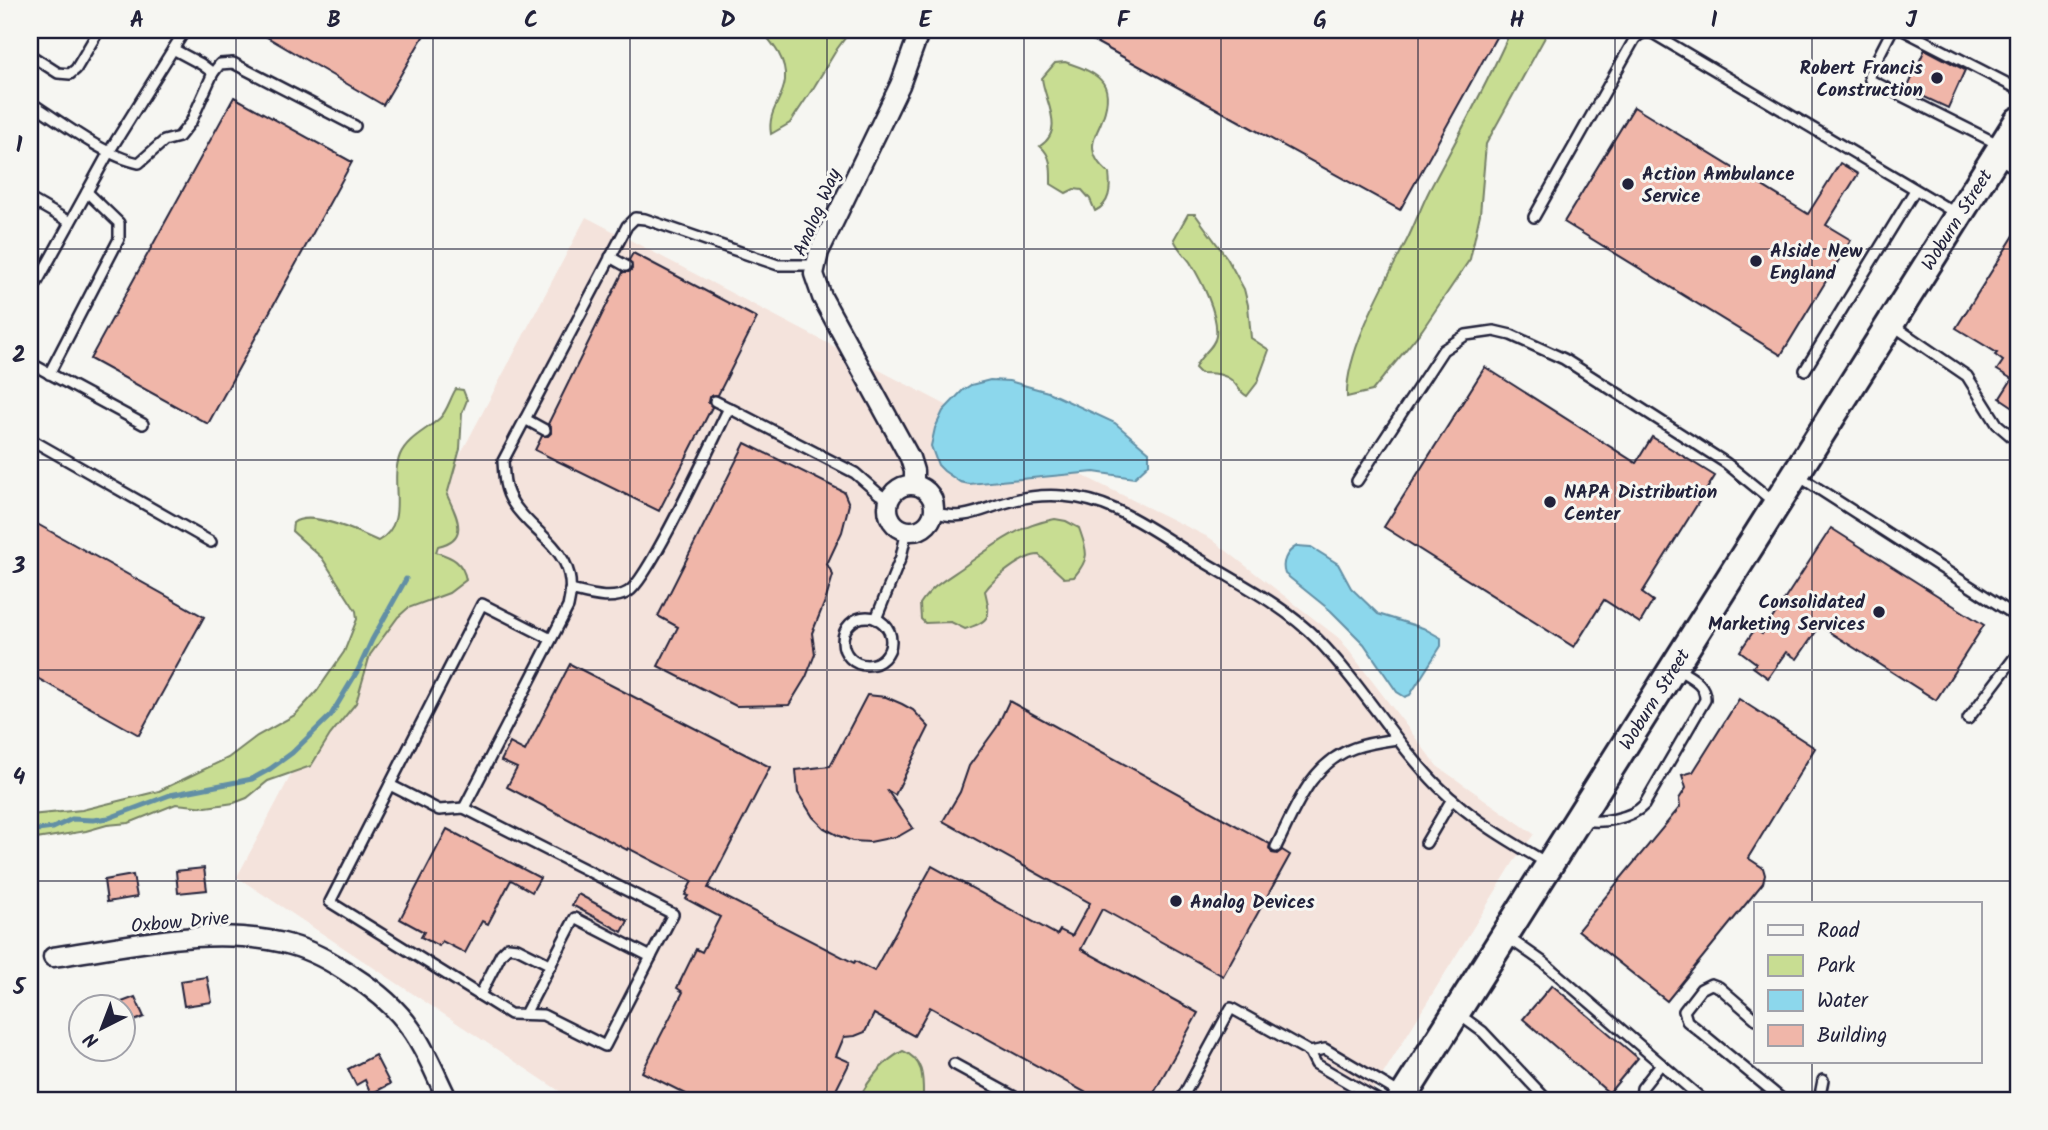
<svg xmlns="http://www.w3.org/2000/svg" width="2048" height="1130" font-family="Kalam,sans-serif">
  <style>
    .built { fill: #f4e3dc }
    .green { fill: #c8dd92; stroke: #758066; stroke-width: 2 }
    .water { fill: #8cd7ec; stroke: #628fa5; stroke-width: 2 }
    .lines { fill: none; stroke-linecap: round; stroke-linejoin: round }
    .stream { stroke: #628fa5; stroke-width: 5 }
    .building { fill: #f0b6a9; stroke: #22223b; stroke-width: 2 }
    .lane-casing { stroke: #22223b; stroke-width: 14 }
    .street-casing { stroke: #22223b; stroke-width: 23 }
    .secondary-casing { stroke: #22223b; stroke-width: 32 }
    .lane { stroke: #f6f6f2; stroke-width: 9 }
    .street { stroke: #f6f6f2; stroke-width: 18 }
    .secondary { stroke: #f6f6f2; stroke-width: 26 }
    .grid { fill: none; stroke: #22223b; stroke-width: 2; stroke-opacity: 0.55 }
    .poi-dot { fill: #22223b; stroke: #f6f6f2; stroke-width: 2.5 }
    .labels { text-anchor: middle; stroke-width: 6; stroke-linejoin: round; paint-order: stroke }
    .poi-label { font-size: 19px; font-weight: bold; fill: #22223b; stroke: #f6f6f2; text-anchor: start }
    .street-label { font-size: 19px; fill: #22223b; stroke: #f6f6f2 }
    .neatline { fill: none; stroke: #22223b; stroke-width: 2.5 }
    .grid-label { font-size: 23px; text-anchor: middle; font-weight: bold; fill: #22223b }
  </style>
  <rect width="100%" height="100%" fill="#f6f6f2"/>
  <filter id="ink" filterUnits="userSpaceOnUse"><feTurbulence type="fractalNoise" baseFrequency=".0143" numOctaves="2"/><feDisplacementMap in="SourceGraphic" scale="14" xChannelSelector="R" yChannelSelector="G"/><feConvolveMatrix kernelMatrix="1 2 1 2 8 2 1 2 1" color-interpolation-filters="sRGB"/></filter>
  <g filter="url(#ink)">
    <path class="built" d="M586,217L1057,463L1210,538L1340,639L1437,766L1534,834L1513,863L1367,1100H573L237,877Z"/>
    <g class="green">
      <path d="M761,30H851L837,49L814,87L790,123L771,134C767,110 783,101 785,80C787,60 773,44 761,30Z"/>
      <path d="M1511,30H1549L1486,144L1480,214L1470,259L1422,330L1372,391L1347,397C1345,352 1386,281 1407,240C1415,224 1421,207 1429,191C1457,138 1487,85 1511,30Z"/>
      <path d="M1065,62C1103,74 1117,85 1100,125C1097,132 1093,138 1093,146C1093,158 1100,166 1109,173C1111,189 1110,204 1095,211L1090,199L1082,190L1074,189L1066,193L1051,184C1051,169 1052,156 1040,146C1066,130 1044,100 1042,78L1055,63Z"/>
      <path d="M1188,214H1195L1227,258L1244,289L1248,305L1251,338L1269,350L1257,383L1247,396C1239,392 1237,384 1230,379C1221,373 1210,373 1200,373L1195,368C1199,355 1214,349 1216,336C1219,314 1201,280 1190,262C1184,254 1177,248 1174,239Z"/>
      <path d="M456,389L463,390L467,400L462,413L460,449L447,495C457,517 470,539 438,546L436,552C452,557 463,562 466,580L449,593L408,608L398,617L370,655L356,703L330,735L311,766L268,781L247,798L234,803L206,807L176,804L129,823L107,825L86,831L30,840V815L82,810L159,791L228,758L257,736L295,715L317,691L344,652L357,619L356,611L322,558L292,531L293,523C310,509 359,532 378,541C411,522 388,484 400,455C407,438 427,430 440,418C448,410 450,398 456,389Z"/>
      <path d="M1055,519L1066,521L1079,528C1087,551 1091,557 1074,577L1064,578L1039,555C1024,555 994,578 985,591C991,616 991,621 965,629L951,622L925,623L921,619L920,604C931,587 946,579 962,568C993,546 1016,526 1055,519Z"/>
      <path d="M903,1051C925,1060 923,1080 923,1100H858C868,1081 883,1061 903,1051Z"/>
    </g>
    <g class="water">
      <path d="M990,380L1009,381L1048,392L1115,423L1149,452V464L1134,478L1094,472L969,484L960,482L944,471L938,465L931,446L935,428L943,411L963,390L971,385Z"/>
      <path d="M1297,546L1311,547L1338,564L1351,588L1378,614L1423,628L1441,638V646L1410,695L1405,697L1397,692L1364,644L1331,611L1285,574C1281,563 1286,552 1297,546Z"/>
    </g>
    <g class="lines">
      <path class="stream" d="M30,831L53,828L72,819L93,820L109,818L170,795L252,779L270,769L292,753L331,715L358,670L372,640L406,579"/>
    </g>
    <g class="building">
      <path d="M255,30H427L383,105Z"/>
      <path d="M1074,30H1500L1400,210Z"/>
      <path d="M1925,49L1965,70L1948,108L1907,89Z"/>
      <path d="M234,97L352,162L208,424L90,359Z"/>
      <path d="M1634,107L1808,214L1840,163L1858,174L1826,225L1851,240L1781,355L1564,222Z"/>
      <path d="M2018,229V410L2000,398L2012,379L1997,370L2003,361L1995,355L1997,353L1956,328Z"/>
      <path d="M633,253L757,318L718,395L709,397L708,402L712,407L659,511L535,450L542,436H548L551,433V427L548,424L623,272H629L632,269L629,260Z"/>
      <path d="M1485,367L1636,463L1652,437L1715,476L1642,593L1653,601L1640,623L1604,600L1574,647L1384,527Z"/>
      <path d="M745,443L844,492L849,504L842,532L827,564L833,575L826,599L812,633L815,654L806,677L789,705L736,706L658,666L678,627L658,616Z"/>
      <path d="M30,520L204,617L139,735L30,674Z"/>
      <path d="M1831,528L1984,625L1936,700L1820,626L1797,659L1786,652L1768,678L1753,667L1756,663L1740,651L1755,629L1762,634Z"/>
      <path d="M570,664L770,767L708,888L854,963L855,961L874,971L932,866L1057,935L1060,930L1072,936L1090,903L943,821L960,792L969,766L997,727L1009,701L1270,844L1269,848L1272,853L1277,854L1282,850L1290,855L1223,976L1102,909L1081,949L1198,1013L1150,1100H1099L930,1007L914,1036L874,1014L865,1032L855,1036L844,1037L836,1056L850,1062L831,1100H698L642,1072L683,992L677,988L696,949L702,952L720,917L686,899L688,896L685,895L692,881L628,848L627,850L507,787L517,768L501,761L510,743L525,751Z"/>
      <path d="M867,695L886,697L902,704L913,710L929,727L895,795L887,790L913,828L899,836L870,842L852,841L839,836L824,828L813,817L798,793L796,770L830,766Z"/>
      <path d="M1739,699L1815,748L1748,858L1763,868L1765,875L1763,883L1667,1001L1578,930L1680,807L1679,799L1686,788L1682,775L1693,772Z"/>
      <path d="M447,829L540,878L532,892L511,880L488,924L482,921L465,953L442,941L439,946L421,937L424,932L400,919Z"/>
      <path d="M204,868L207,890L178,893L176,871Z"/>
      <path d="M133,875L137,897L107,902L104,880Z"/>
      <path d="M578,894L628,921L622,932L572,905Z"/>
      <path d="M207,977L212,1002L184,1006L180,981Z"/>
      <path d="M1552,985L1638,1058L1609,1093L1523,1019Z"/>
      <path d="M135,997L144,1017L122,1026V1002Z"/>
      <path d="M375,1055L390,1084L371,1094L365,1080L356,1085L348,1069Z"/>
    </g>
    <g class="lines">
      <defs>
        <g id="lane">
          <path d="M1892,30L1869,75L1870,80L2000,145"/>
          <path d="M1903,30L2018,89"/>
          <path d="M173,49L201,64L213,73"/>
          <path d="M30,55L58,73L70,74L76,69L99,30"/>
          <path d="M30,102C59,121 106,157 139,163L164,141L179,137L191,122L213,73L220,64L233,63L355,126"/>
          <path d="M1997,157L2018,170"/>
          <path d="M30,199L70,222"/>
          <path d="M1534,217L1634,40C1639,33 1646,31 1654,34L1957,214"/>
          <path d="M610,257L626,266"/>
          <path d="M30,295L109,152L185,30"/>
          <path d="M1891,324L1967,376L1997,424L2018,442"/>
          <path d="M30,363L143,424"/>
          <path d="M1805,370L1915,190"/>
          <path d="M49,374L119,239V223L87,192"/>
          <path d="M715,401L729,408"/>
          <path d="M525,419L545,430"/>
          <path d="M30,439L211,542"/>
          <path d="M1797,475L2010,612L2018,620"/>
          <path d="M1357,481L1443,350L1466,335L1494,331L1511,335L1564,359L1726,463L1775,503"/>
          <path d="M934,512C964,523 985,507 1015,500C1047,492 1083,495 1114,509C1142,521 1169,541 1196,557C1237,582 1284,605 1318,640C1363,686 1394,742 1439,787C1471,819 1509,841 1547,863"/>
          <path d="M570,590C588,594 611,602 628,592C649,580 714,438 729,408L855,473L879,494L890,500"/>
          <circle cx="867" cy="641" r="24"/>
          <path d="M876,619L901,557L907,530"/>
          <path d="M551,639L482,604L330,902L510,1014L543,1015L605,1046L673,914L464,808L568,607C582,551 535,538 513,503C504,489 504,476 503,461L627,226L635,218L645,219L778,265H814"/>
          <path d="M1968,719L2018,653"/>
          <path d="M390,785L439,810L464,808"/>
          <path d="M1582,819C1599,825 1632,818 1644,805L1705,700C1706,682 1689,677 1676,668"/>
          <path d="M1426,843L1452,799"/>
          <path d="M1276,847C1295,809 1311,763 1354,748C1368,743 1383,741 1397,739"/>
          <path d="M1506,936L1543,962L1703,1100"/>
          <path d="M480,995L501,954L508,947L517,948L551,965"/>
          <path d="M1457,1013L1483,1032L1547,1100"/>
          <path d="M525,1014L575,918L651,957"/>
          <path d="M1756,1019L1719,987L1711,984L1701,989L1684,1011L1687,1021L1783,1100"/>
          <path d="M1310,1052L1325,1049L1401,1094"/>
          <path d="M954,1064L1020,1100"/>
          <path d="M1181,1100L1231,1008L1310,1052L1316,1064L1378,1100"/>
          <path d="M1641,1100L1642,1088L1661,1064"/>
          <path d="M1819,1100L1823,1080"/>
        </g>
        <g id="street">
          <path d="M914,484V471L910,458L822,297L814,274L819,252L900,85L920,30"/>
          <circle cx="911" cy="508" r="23"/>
          <path d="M53,957C130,946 214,924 291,945C313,951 334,963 353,976C375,990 396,1007 411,1029C427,1051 436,1077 448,1100"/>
        </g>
        <g id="secondary">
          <path id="s1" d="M1401,1100L2018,121"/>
        </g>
      </defs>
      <use href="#lane" class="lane-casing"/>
      <use href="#street" class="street-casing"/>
      <use href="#secondary" class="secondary-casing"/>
      <use href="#lane" class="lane"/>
      <use href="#street" class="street"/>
      <use href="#secondary" class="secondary"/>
    </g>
  </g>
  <path class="grid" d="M236,30V1100M433,30V1100M630,30V1100M827,30V1100M1024,30V1100M1221,30V1100M1418,30V1100M1615,30V1100M1812,30V904M30,249H2018M30,460H2018M30,670H2018M30,881H2018M1812,1062V1100"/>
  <g class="poi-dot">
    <circle cx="1937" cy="78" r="7"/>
    <circle cx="1628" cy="184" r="7"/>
    <circle cx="1756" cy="261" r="7"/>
    <circle cx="1550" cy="502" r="7"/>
    <circle cx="1879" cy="612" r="7"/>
    <circle cx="1176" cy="901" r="7"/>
  </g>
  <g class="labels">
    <g class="poi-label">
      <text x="1923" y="74" text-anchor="end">Robert Francis<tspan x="1923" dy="22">Construction</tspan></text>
      <text x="1642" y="180">Action Ambulance<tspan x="1642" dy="22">Service</tspan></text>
      <text x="1770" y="257">Alside New<tspan x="1770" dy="22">England</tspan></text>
      <text x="1564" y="498">NAPA Distribution<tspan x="1564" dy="22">Center</tspan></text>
      <text x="1865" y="608" text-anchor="end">Consolidated<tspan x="1865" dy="22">Marketing Services</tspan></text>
      <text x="1190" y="908">Analog Devices</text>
    </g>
    <g class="street-label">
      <text transform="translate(816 212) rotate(-67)" y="7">Analog Way</text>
      <text dy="7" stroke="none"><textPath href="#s1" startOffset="1041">Woburn Street</textPath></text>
      <text dy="7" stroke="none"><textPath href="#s1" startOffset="474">Woburn Street</textPath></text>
      <text transform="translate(180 921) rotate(-5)" y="7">Oxbow Drive</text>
    </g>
  </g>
  <rect width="2048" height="1130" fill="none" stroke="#f6f6f2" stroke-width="77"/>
  <rect x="1754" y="902" width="228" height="161" fill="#f6f6f2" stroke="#a1a1a9" stroke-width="2"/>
  <rect x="1768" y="925" width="35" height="10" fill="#f6f6f2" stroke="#a1a1a9" stroke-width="2"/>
  <text x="1817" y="937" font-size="21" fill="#22223b">Road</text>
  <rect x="1768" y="955" width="35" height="21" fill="#c8dd92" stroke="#a1a1a9" stroke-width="2"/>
  <text x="1817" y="972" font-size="21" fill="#22223b">Park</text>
  <rect x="1768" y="990" width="35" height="21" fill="#8cd7ec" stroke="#a1a1a9" stroke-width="2"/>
  <text x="1817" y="1007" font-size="21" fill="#22223b">Water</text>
  <rect x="1768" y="1025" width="35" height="21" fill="#f0b6a9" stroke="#a1a1a9" stroke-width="2"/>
  <text x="1817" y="1042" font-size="21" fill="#22223b">Building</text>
  <g transform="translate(102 1028) rotate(222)"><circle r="33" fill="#f6f6f2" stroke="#a1a1a9" stroke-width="2"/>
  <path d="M0-5L12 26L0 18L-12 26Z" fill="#22223b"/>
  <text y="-10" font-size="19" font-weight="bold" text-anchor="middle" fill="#22223b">N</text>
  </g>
  <rect x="38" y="38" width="1972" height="1054" class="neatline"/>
  <g class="grid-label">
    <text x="137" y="27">A</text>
    <text x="334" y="27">B</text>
    <text x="531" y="27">C</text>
    <text x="728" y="27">D</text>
    <text x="925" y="27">E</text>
    <text x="1123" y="27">F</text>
    <text x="1320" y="27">G</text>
    <text x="1517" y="27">H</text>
    <text x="1714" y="27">I</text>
    <text x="1911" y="27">J</text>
    <text x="19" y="152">1</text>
    <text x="19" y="362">2</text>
    <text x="19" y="573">3</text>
    <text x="19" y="784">4</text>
    <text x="19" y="994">5</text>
  </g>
</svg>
